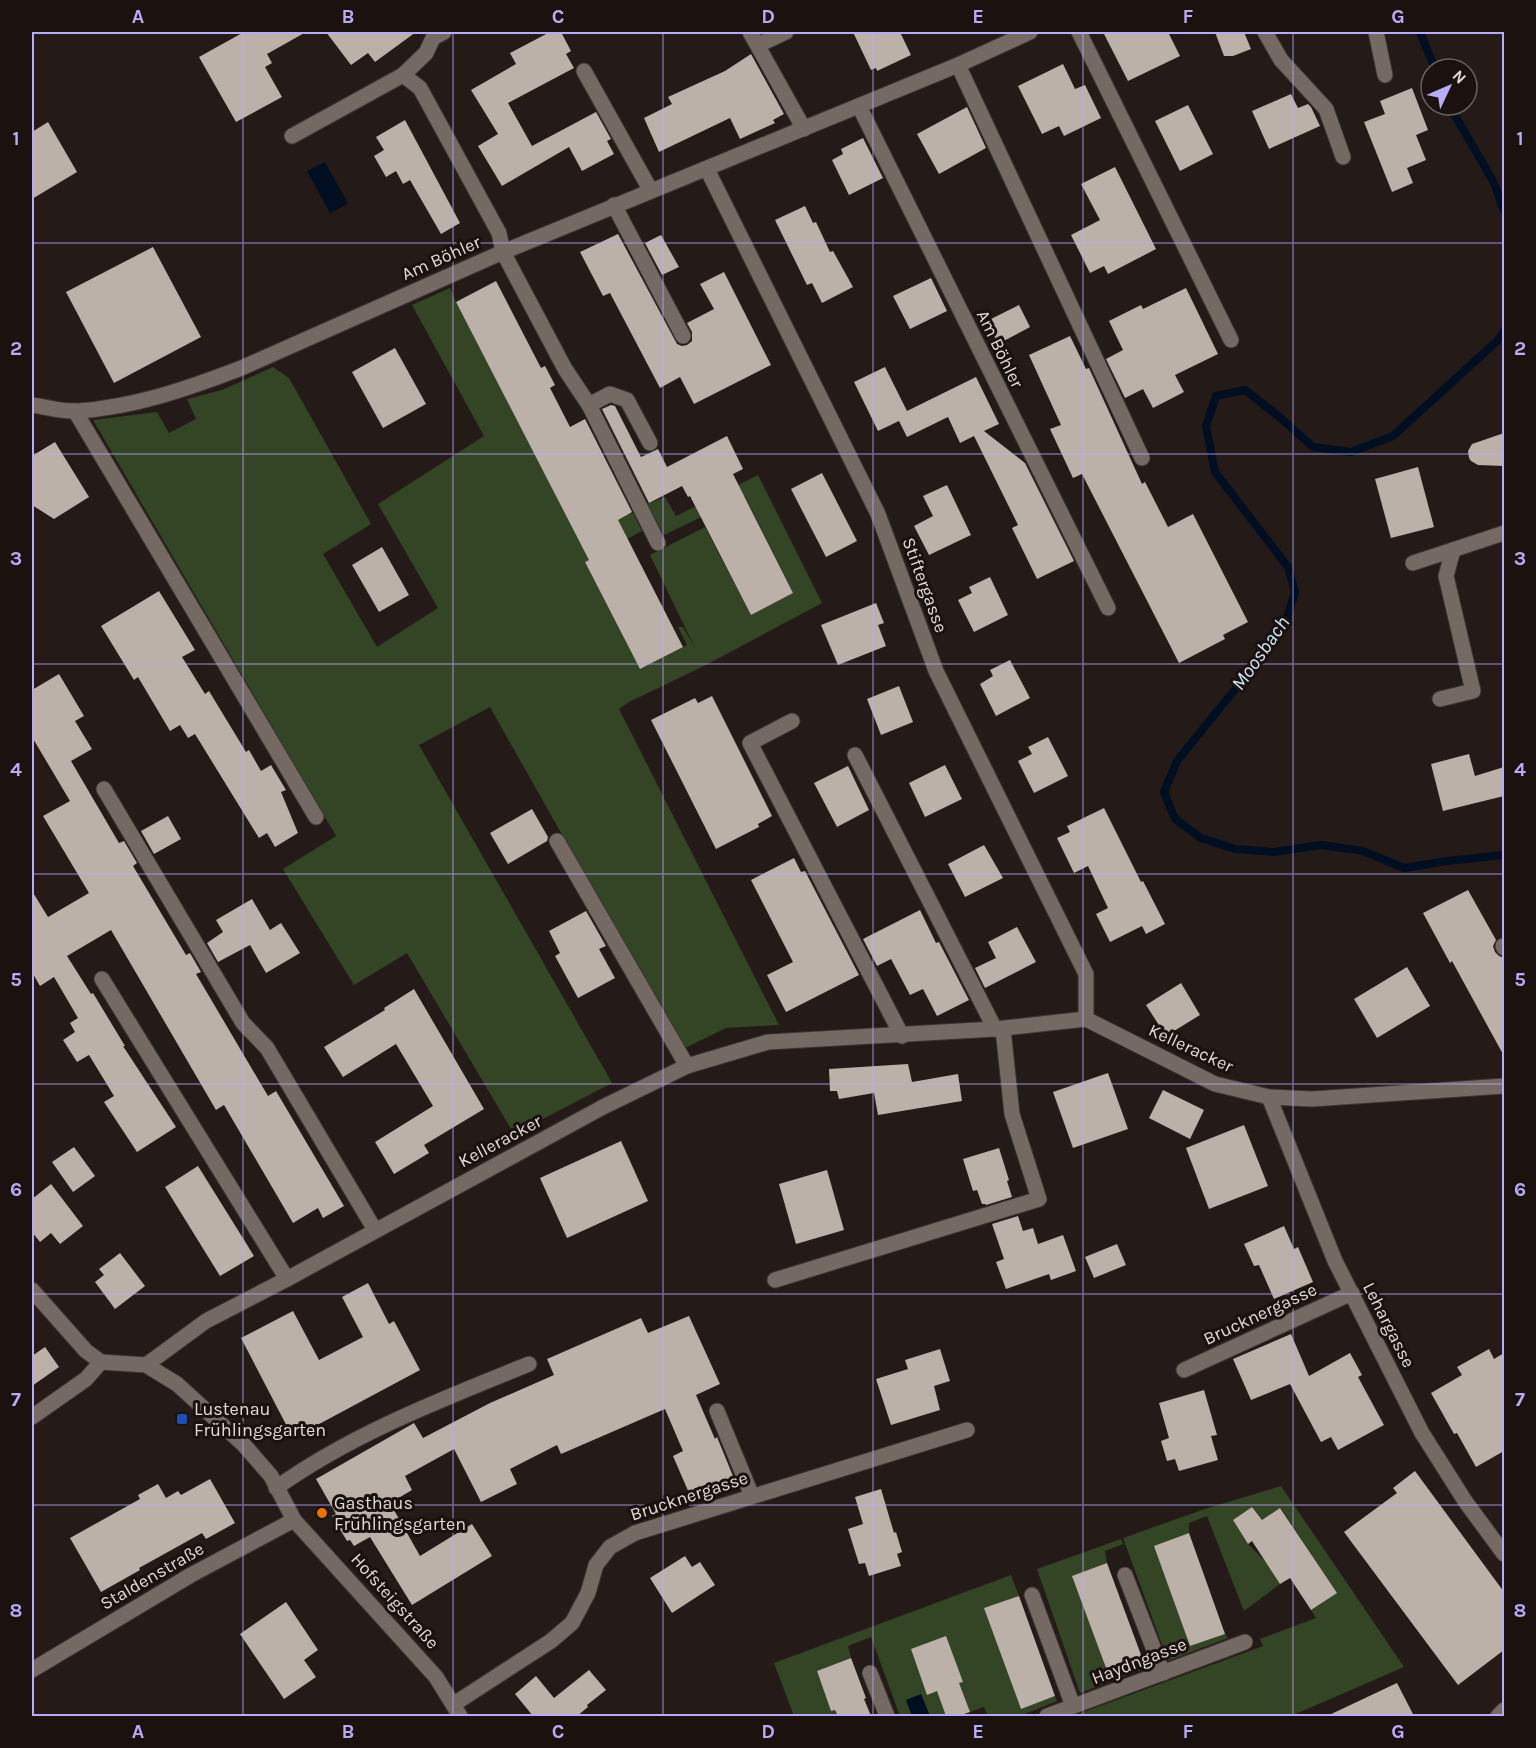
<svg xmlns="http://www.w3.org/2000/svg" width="1536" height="1748" font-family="Karla,sans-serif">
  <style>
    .green { fill: #334524 }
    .water { fill: #000e22 }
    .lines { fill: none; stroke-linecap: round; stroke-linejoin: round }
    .stream { stroke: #000e22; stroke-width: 8 }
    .building { fill: #bbb1a9 }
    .minor-casing { stroke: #3c3532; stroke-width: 17 }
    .minor { stroke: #756964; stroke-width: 15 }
    .grid { fill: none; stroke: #b8abf7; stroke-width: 1.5; stroke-opacity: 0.55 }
    .transit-dot { fill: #1a4fb4; stroke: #1b120f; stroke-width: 2 }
    .food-dot { fill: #e8710a; stroke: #1b120f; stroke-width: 2 }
    .labels { text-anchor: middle; stroke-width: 6; stroke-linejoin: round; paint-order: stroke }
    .street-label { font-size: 18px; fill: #e1dad7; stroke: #1b120f }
    .poi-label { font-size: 18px; fill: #e1dad7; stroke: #1b120f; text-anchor: start }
    .water-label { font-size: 20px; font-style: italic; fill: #cee5fa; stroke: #1b120f }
    .neatline { fill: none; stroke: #b8abf7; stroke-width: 2 }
    .grid-label { font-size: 20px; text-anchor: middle; font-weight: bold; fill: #b8abf7 }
  </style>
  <rect width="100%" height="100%" fill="#241b18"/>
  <g class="green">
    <path d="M450,288L456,302L522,429L621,515L633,513L642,531L585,562L640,669L687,645L678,627H683L696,650L650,555L705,527L751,615L793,593L745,496L664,535L647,504L665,497L676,516L758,475L822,603L704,666L629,702L619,709L779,1025L726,1028L683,1049L490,707L419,745L612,1083L514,1134L407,953L354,985L283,869L336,836L93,420L157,412L169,433L196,419L187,399L222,390L273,367L289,378L371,524L323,554L377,647L438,608L378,504L484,436L412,305Z"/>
    <path d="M1281,1486L1404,1667L1291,1716H1073L1263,1646L1260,1639L1316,1618L1311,1610L1336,1593L1281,1508L1262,1520L1252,1507L1233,1520L1248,1544L1266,1562L1280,1584L1244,1611L1207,1516L1189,1523V1533L1155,1546L1190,1646L1225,1634L1228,1638L1168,1661L1123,1538L1205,1509Z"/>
    <path d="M1121,1539L1123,1544L1105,1551L1107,1563L1073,1576L1109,1675L1144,1663L1141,1670L1080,1693L1037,1569Z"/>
    <path d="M1011,1575L1019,1596L985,1608L1021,1708L1055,1696L1057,1701L1020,1716H988L984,1707L958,1716H900L871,1637L848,1646L851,1658L817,1671L831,1711L835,1710L838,1716H794L774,1663Z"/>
  </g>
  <g class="water">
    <path d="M325,162L348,204L330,213L307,171Z"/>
    <path d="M921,1694L930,1716H912L906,1700Z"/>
  </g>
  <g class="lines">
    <g class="stream">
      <path d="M1420,32L1435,69"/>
      <path d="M1449,105L1494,183L1504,211"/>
      <path d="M1504,331L1497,341L1393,436L1351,452L1313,447L1277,415L1245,390L1216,396L1206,426L1215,472L1288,567L1295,592L1287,618L1271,645L1177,761L1164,792L1175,819L1201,838L1235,849L1274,852L1321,845L1363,851L1404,868L1447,861L1504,855"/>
    </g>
  </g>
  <g class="building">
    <path d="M244,32H306L267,54L272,63L265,67L282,97L236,122L199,57Z"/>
    <path d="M326,32H416L375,62L368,53L351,65Z"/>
    <path d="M550,32H561L571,51L566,54L574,68L508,103L532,146L596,112L611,139L607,141L614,154L582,171L569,147L502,186L478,146L498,134L471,90L516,64L510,53Z"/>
    <path d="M853,32H900L911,55L877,71L876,68L871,70Z"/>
    <path d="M1103,32H1168L1180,56L1128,81Z"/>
    <path d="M1215,32H1244L1251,49L1233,56H1224Z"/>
    <path d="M751,54L784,114L773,120L775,123L740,139L730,118L659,152L644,118L672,104L668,97L725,71Z"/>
    <path d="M1063,64L1075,89L1085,85L1101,118L1064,136L1059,126L1042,134L1018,86Z"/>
    <path d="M1412,88L1428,130L1416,135L1426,160L1407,168L1413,183L1392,192L1364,122L1385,114L1380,101Z"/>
    <path d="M1291,94L1298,108L1308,104L1311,107L1320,126L1269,149L1252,111Z"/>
    <path d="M1188,105L1213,154L1180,171L1155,121Z"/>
    <path d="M967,107L986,148L939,174L917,134Z"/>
    <path d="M405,120L460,223L441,234L410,180L403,184L396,171L386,177L374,156L384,150L376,137Z"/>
    <path d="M48,122L77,172L32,199V132Z"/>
    <path d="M863,138L883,178L849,195L832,160L843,154L841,149Z"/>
    <path d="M1115,167L1156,249L1108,274L1104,266L1090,273L1071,235L1100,220L1081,184Z"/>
    <path d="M805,206L813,223L816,222L830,252L833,251L853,287L822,303L812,283L807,285L775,220Z"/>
    <path d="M618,234L677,344L682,346L687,345L692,341V332L687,323L714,309L700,284L724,272L771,365L694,404L680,377L660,388L610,293L603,296L580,252Z"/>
    <path d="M661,235L679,267L662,275L645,243Z"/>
    <path d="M153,247L201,337L114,383L66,292Z"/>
    <path d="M931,278L947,311L910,329L893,296Z"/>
    <path d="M496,281L541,368L545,366L555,385L550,388L570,427L585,419L632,512L618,520L683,647L640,669L585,562L589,560L456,302Z"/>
    <path d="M1186,288L1218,354L1175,375L1184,392L1153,408L1143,389L1125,398L1106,359L1123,350L1109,321L1141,305L1143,309Z"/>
    <path d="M1019,305L1030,327L998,344L987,321Z"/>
    <path d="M1070,336L1086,369L1089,368L1142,484L1145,482L1168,527L1193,514L1248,622L1223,635L1225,639L1179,663L1082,474L1073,478L1050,429L1061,425L1029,355Z"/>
    <path d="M395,348L426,404L383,428L352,372Z"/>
    <path d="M885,367L907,411L976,377L999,424L984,431L1025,463L1074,561L1037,579L1012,528L1018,525L974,436L960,443L948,417L907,437L899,421L878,431L854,382Z"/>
    <path d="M611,405L615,406L641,457L658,449L667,467L727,436L743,469L733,474L793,593L751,615L690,496L688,497L682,486L649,503L602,409Z"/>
    <path d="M1504,433V466L1478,465L1471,461L1469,458L1468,451L1472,444Z"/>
    <path d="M55,442L89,497L54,519L32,505V456Z"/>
    <path d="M1418,467L1434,527L1391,538L1375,479Z"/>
    <path d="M822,473L857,541L826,557L791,489Z"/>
    <path d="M947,485L971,535L929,555L914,526L933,516L923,496Z"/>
    <path d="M382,547L409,595L379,612L352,565Z"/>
    <path d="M990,577L1008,615L974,632L958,600L972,593L969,587Z"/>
    <path d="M159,591L195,650L182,657L205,694L209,691L246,752L249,750L261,771L271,765L286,790L281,792L298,833L275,847L267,833L259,838L195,734L188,738L180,725L170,731L138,677L134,680L101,626Z"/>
    <path d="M876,603L884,623L878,625L886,646L838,665L821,625Z"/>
    <path d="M1010,660L1030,698L996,716L980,684L993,676L990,670Z"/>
    <path d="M59,674L84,716L75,721L92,749L71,761L119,843L124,841L137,863L133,866L186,955L190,953L201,972L196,974L268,1096L276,1091L344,1206L323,1218L318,1208L293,1223L224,1105L216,1110L111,930L67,956L91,994L93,993L125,1046H123L176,1127L137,1152L104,1102L114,1096L89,1055L77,1062L63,1040L75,1032L70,1023L78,1018L54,977L40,986L32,972V891L48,917L89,893L43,816L70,801L32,737V690Z"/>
    <path d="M899,686L913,722L881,735L867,699Z"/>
    <path d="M712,696L772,816L758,824L759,827L716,849L651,720L695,698L698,703Z"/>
    <path d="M1048,737L1068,776L1034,793L1018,761L1032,754L1028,747Z"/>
    <path d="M1469,754L1475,776L1504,767V796L1443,811L1431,764Z"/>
    <path d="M945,765L962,799L925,817L909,783Z"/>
    <path d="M848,766L869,810L837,827L814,783Z"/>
    <path d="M1104,808L1141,882L1143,881L1165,924L1146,934L1142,926L1110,942L1096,914L1108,908L1088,866L1074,873L1057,838L1070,832L1067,826Z"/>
    <path d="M532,809L548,837L547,841L508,864L490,833Z"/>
    <path d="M168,816L181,839L154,854L141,831Z"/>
    <path d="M984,845L1003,878L965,897L948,864Z"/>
    <path d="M794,858L801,872L805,871L859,975L786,1012L767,975L793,962L751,880Z"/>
    <path d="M1468,890L1496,940L1493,946L1495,952L1499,956L1504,958V1056L1452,961L1450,963L1423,913Z"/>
    <path d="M252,899L270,930L281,923L300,953L266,973L250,945L218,962L207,943L223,932L216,920Z"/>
    <path d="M920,910L936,943L939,942L969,1000L937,1016L923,989L910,995L891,959L877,966L863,939Z"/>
    <path d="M586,911L606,946L599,949L615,978L578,998L555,956L560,953L549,931Z"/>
    <path d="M1017,927L1036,962L985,988L975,968L996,958L988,942Z"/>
    <path d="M1407,967L1430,1006L1377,1038L1354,999Z"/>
    <path d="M1181,983L1200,1015L1166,1036L1146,1005Z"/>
    <path d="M414,989L484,1109L424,1145L429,1153L394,1174L375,1142L433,1106L396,1044L343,1077L324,1047L385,1010L384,1008Z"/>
    <path d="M908,1064L912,1082L958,1074L962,1101L878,1115L874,1093L839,1099L837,1091H830L829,1069Z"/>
    <path d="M1108,1073L1128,1129L1073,1148L1053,1092Z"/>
    <path d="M1163,1090L1204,1110L1190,1139L1149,1118Z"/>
    <path d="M1244,1125L1268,1186L1209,1209L1186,1148Z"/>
    <path d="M621,1141L648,1201L567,1238L540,1178Z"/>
    <path d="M74,1147L95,1176L73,1192L52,1162Z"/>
    <path d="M999,1148L1009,1180L1007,1181L1012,1197L986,1205L985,1204H982L977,1190L973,1191L963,1159Z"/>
    <path d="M198,1166L254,1256L220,1276L165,1187Z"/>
    <path d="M827,1170L844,1230L796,1244L779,1184Z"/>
    <path d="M51,1184L83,1226L60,1244L51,1233L40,1242L32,1232V1199Z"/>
    <path d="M1018,1216L1023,1231L1033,1228L1038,1244L1063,1235L1076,1271L1051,1280L1049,1274L1006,1289L996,1262L1004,1259L992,1224Z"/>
    <path d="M1284,1226L1294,1249L1298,1247L1313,1282L1274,1299L1259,1265L1254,1266L1244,1244Z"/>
    <path d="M1117,1244L1126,1265L1094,1278L1085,1257Z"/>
    <path d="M120,1253L145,1286L115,1309L95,1282L104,1275L99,1269Z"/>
    <path d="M368,1283L389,1324L394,1321L420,1370L293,1438L241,1338L293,1311L319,1360L363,1337L342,1297Z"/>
    <path d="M689,1316L720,1384L696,1395L715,1439L717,1437L735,1481L692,1500L673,1456L683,1451L665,1409L561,1454L557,1445L510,1469L517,1484L481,1502L454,1449L405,1476L412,1490L390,1503L420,1556L472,1524L492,1556L412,1605L370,1537L354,1546L350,1540L347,1541L332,1516L336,1514L316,1479L414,1423L423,1438L490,1403L554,1375L547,1359L641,1318L648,1333Z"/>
    <path d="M1291,1334L1309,1376L1350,1353L1362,1375L1358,1377L1384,1425L1338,1450L1331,1437L1321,1442L1290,1384L1251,1400L1233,1359Z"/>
    <path d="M45,1347L59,1367L32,1386V1356Z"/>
    <path d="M940,1349L950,1381L934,1386L940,1410L891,1425L876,1379L908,1369L905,1360Z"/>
    <path d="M1489,1349L1494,1359L1504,1353V1451L1476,1467L1457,1433L1454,1434L1431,1393L1462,1375L1457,1367Z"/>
    <path d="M1204,1390L1217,1435L1211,1436L1218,1460L1179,1471L1175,1459L1167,1461L1161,1441L1169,1438L1159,1403Z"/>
    <path d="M1415,1471L1504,1592V1650L1458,1685L1344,1532L1397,1493L1393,1488Z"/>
    <path d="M210,1479L235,1523L206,1539L202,1533L139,1568L140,1570L101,1592L70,1538L140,1499L138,1495L158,1484L166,1498L178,1491L181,1495Z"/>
    <path d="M881,1489L894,1533L896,1532L902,1552L897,1554L901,1566L869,1576L865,1563L859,1564L848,1529L863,1524L855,1497Z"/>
    <path d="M1252,1507L1262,1520L1280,1508L1337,1593L1311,1610L1290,1578L1280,1584L1252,1541L1248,1544L1233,1520Z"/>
    <path d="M1189,1533L1225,1634L1190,1646L1154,1546Z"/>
    <path d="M685,1556L692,1567L700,1562L715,1585L672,1613L650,1578Z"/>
    <path d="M1107,1563L1144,1663L1109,1676L1072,1576Z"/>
    <path d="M1019,1596L1055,1696L1021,1709L984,1608Z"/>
    <path d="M286,1602L318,1650L304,1660L316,1677L284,1699L240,1634Z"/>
    <path d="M946,1636L963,1682L959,1683L970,1712L958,1716H946L937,1691L927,1695L911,1649Z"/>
    <path d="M851,1658L866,1698L864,1699L871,1716H838L835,1710L831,1711L817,1671Z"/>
    <path d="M589,1670L606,1690L587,1705L588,1707L577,1716H532H533L515,1694L536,1676L554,1698Z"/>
    <path d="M1397,1683L1414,1716H1327Z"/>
  </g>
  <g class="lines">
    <defs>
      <g id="minor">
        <path d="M750,32L804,129"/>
        <path d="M1079,32L1231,340"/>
        <path d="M1265,32L1281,60L1326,109L1343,157"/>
        <path d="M1376,32L1385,75"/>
        <path d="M758,45L786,32"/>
        <path d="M958,65L1142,458"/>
        <path d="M584,71L651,191"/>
        <path d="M403,75L426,53L433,38L444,32"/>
        <path d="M859,106L1108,608"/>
        <path d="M292,136L403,75L420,88L499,233L503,252L565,369L589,405L658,543"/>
        <path d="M707,169L878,514L936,671L1086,974V1019"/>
        <path d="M614,205L683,336"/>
        <path d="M32,405C46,407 63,412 78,411C135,407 186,389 239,369L503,252L958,65L1030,32"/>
        <path d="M589,405L610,394L627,400L650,443"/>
        <path d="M75,411L316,817"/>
        <path d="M1413,563L1504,533"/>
        <path d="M1440,699L1473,691L1446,576L1453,550"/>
        <path d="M792,721L750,743L902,1036"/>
        <path d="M855,755L995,1029"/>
        <path d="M104,789L243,1023L267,1048L375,1230"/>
        <path d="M557,841L687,1066"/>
        <path d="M1503,946L1504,948"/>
        <path d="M102,979L287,1279"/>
        <path d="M1269,1097L1335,1261L1422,1433L1465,1501L1504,1554"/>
        <path d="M775,1280L1039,1199L1012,1114L1003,1029"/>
        <path d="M32,1290L86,1351L101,1362L146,1365L177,1384L244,1445L271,1476L294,1520L436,1677L460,1716"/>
        <path d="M146,1365L206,1321L287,1279L603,1107L687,1066L768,1042L995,1029L1086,1019L1215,1084L1269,1097L1312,1099L1504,1086"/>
        <path d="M1184,1370L1352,1293"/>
        <path d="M717,1411L752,1496"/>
        <path d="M32,1417L86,1379L101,1362"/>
        <path d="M276,1488C353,1433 443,1399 529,1364"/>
        <path d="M1125,1575L1163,1673"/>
        <path d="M1032,1595L1073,1706"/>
        <path d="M32,1670L191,1575L294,1520"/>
        <path d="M870,1673L887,1716"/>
        <path d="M454,1704L551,1641L572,1623L588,1593L596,1565L610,1547L635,1533L967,1430"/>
        <path d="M1047,1716L1245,1642"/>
        <path d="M1498,1716L1504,1710"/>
      </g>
    </defs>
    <use href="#minor" class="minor-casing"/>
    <use href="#minor" class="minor"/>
  </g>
  <path class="grid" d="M243,32V1716M453,32V1716M663,32V1716M873,32V1716M1083,32V1716M1293,32V1716M32,243H1504M32,454H1504M32,664H1504M32,874H1504M32,1084H1504M32,1294H1504M32,1505H1504"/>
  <rect class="transit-dot" x="176" y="1413" width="12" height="12" rx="3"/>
  <circle class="food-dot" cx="322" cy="1513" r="6"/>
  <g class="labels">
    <g class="street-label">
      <text transform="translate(441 258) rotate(-24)" y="6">Am Böhler</text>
      <text transform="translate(1000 349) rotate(64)" y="6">Am Böhler</text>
      <text transform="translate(925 585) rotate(70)" y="6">Stiftergasse</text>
      <text transform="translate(1191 1048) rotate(25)" y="6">Kelleracker</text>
      <text transform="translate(500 1141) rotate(-28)" y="6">Kelleracker</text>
      <text transform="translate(1260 1314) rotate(-25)" y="6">Brucknergasse</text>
      <text transform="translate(1389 1325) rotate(63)" y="6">Lehargasse</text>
      <text transform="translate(689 1496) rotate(-18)" y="6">Brucknergasse</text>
      <text transform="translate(152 1576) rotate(-30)" y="6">Staldenstraße</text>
      <text transform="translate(395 1601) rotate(48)" y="6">Hofsteigstraße</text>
      <text transform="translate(1139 1661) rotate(-21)" y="6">Haydngasse</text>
    </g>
    <g class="poi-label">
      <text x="194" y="1415">Lustenau<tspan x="194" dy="21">Frühlingsgarten</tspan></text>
      <text x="334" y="1509">Gasthaus<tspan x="334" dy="21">Frühlingsgarten</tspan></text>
    </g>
    <g class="water-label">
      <text transform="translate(1260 653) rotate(-55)" y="7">Moosbach</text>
    </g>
  </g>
  <rect width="1536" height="1748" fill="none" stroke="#1b120f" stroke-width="66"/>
  <g transform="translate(1449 87) rotate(46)"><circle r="28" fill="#1b120f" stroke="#6a625f" stroke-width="1.5"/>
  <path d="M0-4.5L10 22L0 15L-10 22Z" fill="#b8abf7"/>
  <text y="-9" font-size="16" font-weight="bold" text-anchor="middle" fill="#e1dad7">N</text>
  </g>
  <rect x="33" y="33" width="1470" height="1682" class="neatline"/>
  <g class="grid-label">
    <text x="138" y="23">A</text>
    <text x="348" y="23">B</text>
    <text x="558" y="23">C</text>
    <text x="768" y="23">D</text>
    <text x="978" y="23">E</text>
    <text x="1188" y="23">F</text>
    <text x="1398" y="23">G</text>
    <text x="16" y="145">1</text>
    <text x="1520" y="145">1</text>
    <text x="16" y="355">2</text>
    <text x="1520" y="355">2</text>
    <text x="16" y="565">3</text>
    <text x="1520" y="565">3</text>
    <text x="16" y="776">4</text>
    <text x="1520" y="776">4</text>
    <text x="16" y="986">5</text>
    <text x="1520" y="986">5</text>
    <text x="16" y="1196">6</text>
    <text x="1520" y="1196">6</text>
    <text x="16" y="1406">7</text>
    <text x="1520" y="1406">7</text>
    <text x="16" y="1617">8</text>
    <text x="1520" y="1617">8</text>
    <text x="138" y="1738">A</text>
    <text x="348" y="1738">B</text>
    <text x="558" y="1738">C</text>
    <text x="768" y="1738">D</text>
    <text x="978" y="1738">E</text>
    <text x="1188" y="1738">F</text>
    <text x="1398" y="1738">G</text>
  </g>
</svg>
